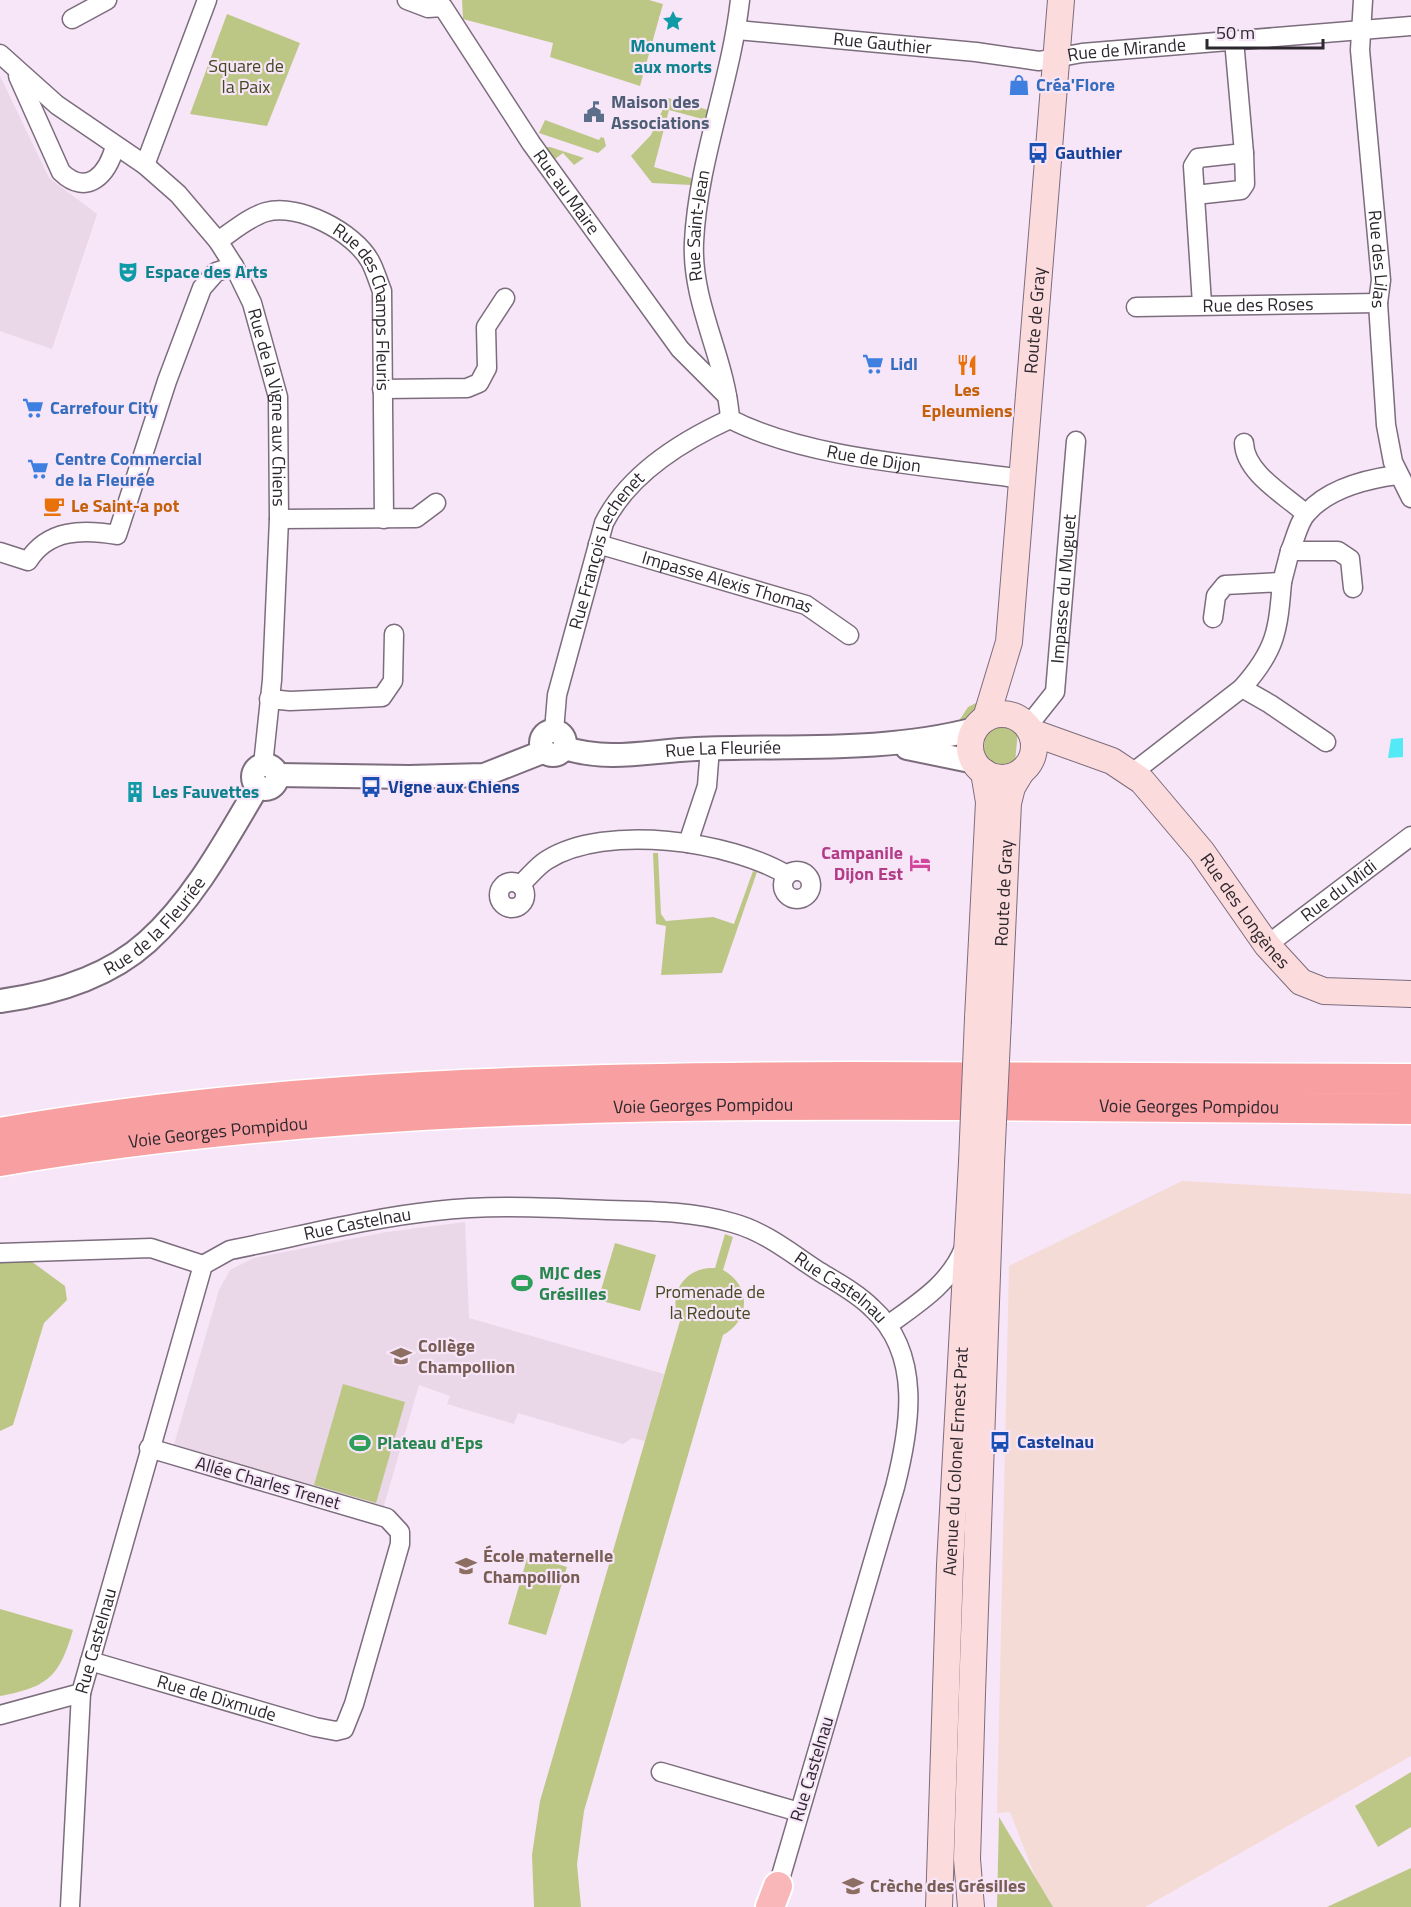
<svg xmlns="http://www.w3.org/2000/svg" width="1411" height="1907" font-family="'Titillium Web',sans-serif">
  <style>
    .industrial { fill: #f5dbd6 }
    .education { fill: #ead7e7 }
    .green { fill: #bdc785 }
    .water { fill: #54eaf5 }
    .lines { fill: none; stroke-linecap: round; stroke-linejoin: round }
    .minor-casing { stroke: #7c6d7d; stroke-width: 21 }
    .tertiary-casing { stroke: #7c6d7d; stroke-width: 26 }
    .secondary-casing { stroke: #7c6d7d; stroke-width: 28 }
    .primary-casing { stroke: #fff; stroke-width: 32 }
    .trunk-casing { stroke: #fff; stroke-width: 33 }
    .minor { stroke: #fff; stroke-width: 18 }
    .tertiary { stroke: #fff; stroke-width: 22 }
    .secondary { stroke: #fcdbdc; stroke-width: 26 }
    .primary { stroke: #fab7b9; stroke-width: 28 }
    .trunk { stroke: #f89fa2; stroke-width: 30 }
    .secondary-bridge-casing { stroke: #7c6d7d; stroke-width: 28; stroke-linecap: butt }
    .secondary-bridge { stroke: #fcdbdc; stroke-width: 26 }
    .labels { text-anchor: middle; stroke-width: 4.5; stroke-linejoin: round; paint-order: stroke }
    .street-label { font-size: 18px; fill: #2d272e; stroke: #f7e5f8 }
    .culture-label { font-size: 18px; font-weight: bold; fill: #0d838f; stroke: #f7e5f8; text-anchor: start }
    .park-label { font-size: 18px; fill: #444920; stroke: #f7e5f8 }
    .shop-label { font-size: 18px; font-weight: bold; fill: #366cbe; stroke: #f7e5f8; text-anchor: start }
    .service-label { font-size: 18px; font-weight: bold; fill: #4e5e75; stroke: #f7e5f8; text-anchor: start }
    .transit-label { font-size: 18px; font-weight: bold; fill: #164399; stroke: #f7e5f8; text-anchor: start }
    .food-label { font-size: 18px; font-weight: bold; fill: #c56008; stroke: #f7e5f8 }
    .hotel-label { font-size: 18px; font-weight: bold; fill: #b23c85; stroke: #f7e5f8; text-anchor: end }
    .leisure-label { font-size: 18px; font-weight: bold; fill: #27864d; stroke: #f7e5f8; text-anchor: start }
    .education-label { font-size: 18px; font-weight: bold; fill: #785e54; stroke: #f7e5f8; text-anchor: start }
  </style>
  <rect width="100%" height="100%" fill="#f7e5f8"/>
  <path class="industrial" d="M1182,1181L1411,1194V1756L1145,1907H1047L1010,1812L997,1813L1009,1266Z"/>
  <g class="education">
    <path d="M0,76L49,178L97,214L52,349L0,331Z"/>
    <path d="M465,1222L469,1318L664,1374L645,1441L632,1438L623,1444L518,1413L514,1424L447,1404L450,1396L419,1385L383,1509L173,1448L219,1290L230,1270L254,1258L387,1232Z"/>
  </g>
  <g class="green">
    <path d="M462,0H649L663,4L640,86L550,57L553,43L463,19Z"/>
    <path d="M227,14L300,43L267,126L190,114Z"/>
    <path d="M668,98L708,110L706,120L669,110L654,167L691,178V185L652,183L631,156L651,135Z"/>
    <path d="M545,120L599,140L601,137L604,138L606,146L598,153L539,133Z"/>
    <path d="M546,147H550L584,158L574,165L563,153L555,159Z"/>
    <path d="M986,698L961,725L955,727L968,707Z"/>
    <path d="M1002,721L1014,725L1018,730L1015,763C1003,769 994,768 983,761L986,725Z"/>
    <path d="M653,853H658L661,914L666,921L713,917L734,924L753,871L757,872L722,973L661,975L666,926L656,924Z"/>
    <path d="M725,1234L733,1237L723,1270C751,1285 751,1320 723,1335L584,1811L577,1864L581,1907H534L532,1855L540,1801L680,1321C666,1294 686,1266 715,1268Z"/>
    <path d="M615,1243L656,1255L640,1311L598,1300Z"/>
    <path d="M9,1245L65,1286L67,1300L44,1323L13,1425L0,1431V1247Z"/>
    <path d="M343,1384L405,1402L376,1503L314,1485Z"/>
    <path d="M528,1555L567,1567L546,1635L508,1624Z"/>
    <path d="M0,1609L73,1630C59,1677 48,1687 0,1696Z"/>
    <path d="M1411,1772V1827L1378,1847L1355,1806Z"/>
    <path d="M999,1817L1053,1907H997Z"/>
    <path d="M1411,1868V1907H1327Z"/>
  </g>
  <path class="water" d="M1403,738V757L1388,758L1391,739Z"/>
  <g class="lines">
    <defs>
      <g id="minor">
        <path id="s1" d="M407,0L428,8L443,7L531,143L680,349L727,396"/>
        <path id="s2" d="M1363,0L1360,50L1381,280L1378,303L1386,425L1393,462L1411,498"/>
        <path d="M72,19L107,0"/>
        <path id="s3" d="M737,30L976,52L1039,61L1082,53L1411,26"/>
        <path d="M1234,40L1244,153"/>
        <path id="s4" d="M0,54L57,105L145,165L178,194L218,241L234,266L252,303L278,397L279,519L272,680L263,765"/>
        <path d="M18,76L61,172C88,198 108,173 115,146"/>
        <path d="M145,165L207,0"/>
        <path d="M1195,195L1241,190L1245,184L1244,153L1198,158L1193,166L1202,304"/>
        <path id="s5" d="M218,241C233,231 249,217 266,212C299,203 354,232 370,261C375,270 378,281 382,291L384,519"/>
        <path id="s6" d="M1136,307L1378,303"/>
        <path d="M382,389L467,388L479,383L487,368L486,327L505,298"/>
        <path id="s7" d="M730,419C726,358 691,304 694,242C698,160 731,81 740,0"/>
        <path id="s8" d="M730,419C809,460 934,466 1023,479"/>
        <path d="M1244,443C1245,473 1285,495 1306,514"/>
        <path d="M279,519L416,518L436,503"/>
        <path id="s9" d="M598,544L806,605L849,635"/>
        <path d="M1290,551C1295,540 1299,521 1307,513C1328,489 1367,479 1397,475"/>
        <path d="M0,552L28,561C48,529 83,529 117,535L167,381L202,288L216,272L234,266"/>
        <path d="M1282,582L1290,551H1338L1350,559L1353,588"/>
        <path d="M1213,618L1216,596L1225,585L1282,582C1278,631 1276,650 1242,688"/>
        <path d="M269,699L290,701L382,697L393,681L394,634"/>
        <path id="s10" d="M1028,726L1055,692L1076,441"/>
        <path id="s11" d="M554,731L557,695L604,523C628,475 682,441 730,419"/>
        <path d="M1134,775L1140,767L1242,688L1270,704L1326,742"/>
        <path d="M688,843L707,786L710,748"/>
        <circle cx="797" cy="885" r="14"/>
        <circle cx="512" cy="895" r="13"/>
        <path d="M520,885C529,877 537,866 547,860C606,823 730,841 787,875"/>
        <path id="s12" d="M1267,945L1411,836"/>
        <path d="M0,1253L151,1248L203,1265"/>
        <path d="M888,1325C917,1304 951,1283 964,1248"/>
        <path id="s13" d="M90,1661L315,1727L336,1731L344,1729L354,1704L400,1544V1532L387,1518L149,1448"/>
        <path id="s14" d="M0,1715L81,1693L203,1265L230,1250C296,1237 368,1218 435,1211C492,1204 550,1208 607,1210C650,1211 692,1211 733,1223C766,1232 792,1254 820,1272C838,1283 857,1293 872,1308C923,1354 910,1428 895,1487L778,1886V1897"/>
        <path d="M661,1772L799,1812"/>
        <path d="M70,1907L81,1693"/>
      </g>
      <g id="tertiary">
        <circle cx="553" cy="743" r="12"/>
        <path id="s15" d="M564,748C612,762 647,751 696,749C788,745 884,753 975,729"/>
        <path d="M907,748L975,762"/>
        <circle cx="265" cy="777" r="12"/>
        <path d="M277,775L409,777L484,775L545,751"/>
        <path id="s16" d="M0,1001C51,994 107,978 147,942C194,900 226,840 258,786"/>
      </g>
      <g id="secondary">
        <circle cx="1002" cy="746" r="32"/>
        <path id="s17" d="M986,718L1009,642L1061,0"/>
        <path id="s18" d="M1031,732L1112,761L1142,781L1202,852L1267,945L1301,982L1324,991L1411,994"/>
        <path d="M978,1018L989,802L984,772"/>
        <path id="s19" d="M998,1019L1008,803L1012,787L1021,772"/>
        <path id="s20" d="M939,1907L950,1565L972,1162"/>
        <path d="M971,1907L967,1859L972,1693L991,1163"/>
      </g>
      <path id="primary" d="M770,1907L778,1886"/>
      <g id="trunk">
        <path d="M0,1133C281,1084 565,1078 850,1077C1037,1077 1224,1078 1411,1079"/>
        <path id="s21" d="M0,1161C315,1108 631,1103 949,1105C1103,1106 1257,1107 1411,1109"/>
      </g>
    </defs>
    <use href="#minor" class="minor-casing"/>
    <use href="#tertiary" class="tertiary-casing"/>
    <use href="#secondary" class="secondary-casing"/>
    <use href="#primary" class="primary-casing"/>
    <use href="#trunk" class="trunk-casing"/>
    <use href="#minor" class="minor"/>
    <use href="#tertiary" class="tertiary"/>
    <use href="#secondary" class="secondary"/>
    <use href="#primary" class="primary"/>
    <use href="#trunk" class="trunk"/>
    <defs>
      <g id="secondary-bridge">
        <path d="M972,1162L978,1018"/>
        <path d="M991,1163L998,1019"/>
      </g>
    </defs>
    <use href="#secondary-bridge" class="secondary-bridge-casing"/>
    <use href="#secondary-bridge" class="secondary-bridge"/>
  </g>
  <defs>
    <symbol id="sight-bare" viewBox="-9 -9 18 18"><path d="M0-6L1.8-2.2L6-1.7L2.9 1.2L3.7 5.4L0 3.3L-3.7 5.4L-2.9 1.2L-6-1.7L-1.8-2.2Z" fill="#0f9aa8" stroke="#f7e5f8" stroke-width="2.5" paint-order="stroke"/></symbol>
    <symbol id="shop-bare" viewBox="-9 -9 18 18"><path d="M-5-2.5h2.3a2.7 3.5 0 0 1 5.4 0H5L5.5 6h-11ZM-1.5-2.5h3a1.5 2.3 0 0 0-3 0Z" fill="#3f7fe0" stroke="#f7e5f8" stroke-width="2.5" paint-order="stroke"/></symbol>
    <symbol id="civic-bare" viewBox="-9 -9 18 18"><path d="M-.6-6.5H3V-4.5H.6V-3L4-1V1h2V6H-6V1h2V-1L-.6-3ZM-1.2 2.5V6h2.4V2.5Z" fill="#5c6f8a" stroke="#f7e5f8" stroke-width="2.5" paint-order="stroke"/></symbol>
    <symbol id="bus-bare" viewBox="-9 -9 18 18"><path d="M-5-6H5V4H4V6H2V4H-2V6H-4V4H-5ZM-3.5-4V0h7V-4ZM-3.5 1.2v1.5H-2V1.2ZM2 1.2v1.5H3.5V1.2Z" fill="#1a4fb4" stroke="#f7e5f8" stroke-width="2.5" paint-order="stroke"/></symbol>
    <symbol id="theatre-bare" viewBox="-9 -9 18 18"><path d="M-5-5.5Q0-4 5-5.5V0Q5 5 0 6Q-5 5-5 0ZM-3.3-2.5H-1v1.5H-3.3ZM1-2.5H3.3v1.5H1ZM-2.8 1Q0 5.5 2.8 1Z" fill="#0f9aa8" stroke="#f7e5f8" stroke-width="2.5" paint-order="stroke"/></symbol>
    <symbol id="supermarket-bare" viewBox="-9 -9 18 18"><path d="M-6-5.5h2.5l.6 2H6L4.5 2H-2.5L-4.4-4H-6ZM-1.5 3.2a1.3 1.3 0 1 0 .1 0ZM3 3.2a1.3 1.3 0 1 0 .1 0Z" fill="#3f7fe0" stroke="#f7e5f8" stroke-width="2.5" paint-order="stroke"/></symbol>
    <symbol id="restaurant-bare" viewBox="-9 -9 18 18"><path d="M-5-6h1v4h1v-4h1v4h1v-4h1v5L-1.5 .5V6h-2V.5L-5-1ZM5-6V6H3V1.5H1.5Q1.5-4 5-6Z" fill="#e8710a" stroke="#f7e5f8" stroke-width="2.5" paint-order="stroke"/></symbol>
    <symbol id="cafe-bare" viewBox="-9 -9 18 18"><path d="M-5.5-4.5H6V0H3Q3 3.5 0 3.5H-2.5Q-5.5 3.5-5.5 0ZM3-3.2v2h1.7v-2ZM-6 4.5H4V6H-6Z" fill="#e8710a" stroke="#f7e5f8" stroke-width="2.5" paint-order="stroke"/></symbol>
    <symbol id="building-bare" viewBox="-9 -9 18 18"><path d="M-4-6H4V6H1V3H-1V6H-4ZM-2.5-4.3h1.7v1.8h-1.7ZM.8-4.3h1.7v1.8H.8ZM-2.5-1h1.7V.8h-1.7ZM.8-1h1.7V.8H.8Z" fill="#0f9aa8" stroke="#f7e5f8" stroke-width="2.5" paint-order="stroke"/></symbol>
    <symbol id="hotel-bare" viewBox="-9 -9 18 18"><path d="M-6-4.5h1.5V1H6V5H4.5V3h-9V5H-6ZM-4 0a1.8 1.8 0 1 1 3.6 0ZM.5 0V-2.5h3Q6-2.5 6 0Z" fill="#d1479c" stroke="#f7e5f8" stroke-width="2.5" paint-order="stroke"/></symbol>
    <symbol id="stadium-bare" viewBox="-9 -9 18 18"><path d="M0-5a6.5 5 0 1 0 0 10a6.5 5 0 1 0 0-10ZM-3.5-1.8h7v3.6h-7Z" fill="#2e9e5b" stroke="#f7e5f8" stroke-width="2.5" paint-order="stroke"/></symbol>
    <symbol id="school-bare" viewBox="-9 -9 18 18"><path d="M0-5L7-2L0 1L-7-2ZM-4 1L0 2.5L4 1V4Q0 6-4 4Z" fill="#8d6e63" stroke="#f7e5f8" stroke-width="2.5" paint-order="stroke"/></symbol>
  </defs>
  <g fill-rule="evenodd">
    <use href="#sight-bare" x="658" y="6" width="30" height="30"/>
    <use href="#shop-bare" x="1004" y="70" width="30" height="30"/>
    <use href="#civic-bare" x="579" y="97" width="30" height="30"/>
    <use href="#bus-bare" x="1023" y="138" width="30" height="30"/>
    <use href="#theatre-bare" x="113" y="257" width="30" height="30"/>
    <use href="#supermarket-bare" x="858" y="349" width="30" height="30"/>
    <use href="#restaurant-bare" x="952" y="350" width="30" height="30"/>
    <use href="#supermarket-bare" x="18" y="393" width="30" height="30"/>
    <use href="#supermarket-bare" x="23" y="454" width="30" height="30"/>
    <use href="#cafe-bare" x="39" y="491" width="30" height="30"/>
    <use href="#bus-bare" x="356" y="772" width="30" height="30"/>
    <use href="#building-bare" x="120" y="777" width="30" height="30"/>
    <use href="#hotel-bare" x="905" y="848" width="30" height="30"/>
    <use href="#stadium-bare" x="507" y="1268" width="30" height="30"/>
    <use href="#school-bare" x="386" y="1341" width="30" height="30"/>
    <use href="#bus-bare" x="985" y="1427" width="30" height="30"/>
    <use href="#stadium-bare" x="345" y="1428" width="30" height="30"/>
    <use href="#school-bare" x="451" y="1551" width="30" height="30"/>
    <use href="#school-bare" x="838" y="1871" width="30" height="30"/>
  </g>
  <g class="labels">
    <g class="street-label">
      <text dy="6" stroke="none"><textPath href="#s3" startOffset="146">Rue Gauthier</textPath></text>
      <text dy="6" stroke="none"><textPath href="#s3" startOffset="392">Rue de Mirande</textPath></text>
      <text dy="6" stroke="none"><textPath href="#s1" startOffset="260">Rue au Maire</textPath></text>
      <text dy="6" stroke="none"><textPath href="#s7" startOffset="198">Rue Saint-Jean</textPath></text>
      <text dy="6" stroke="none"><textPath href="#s2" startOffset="260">Rue des Lilas</textPath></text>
      <text dy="6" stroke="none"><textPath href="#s6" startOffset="122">Rue des Roses</textPath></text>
      <text dy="6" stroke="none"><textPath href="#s5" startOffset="219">Rue des Champs Fleuris</textPath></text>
      <text dy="6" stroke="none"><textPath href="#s17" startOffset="402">Route de Gray</textPath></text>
      <text dy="6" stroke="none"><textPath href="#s4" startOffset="466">Rue de la Vigne aux Chiens</textPath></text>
      <text dy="6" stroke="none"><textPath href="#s8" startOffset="150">Rue de Dijon</textPath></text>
      <text dy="6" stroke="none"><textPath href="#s11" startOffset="190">Rue François Lechenet</textPath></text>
      <text dy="6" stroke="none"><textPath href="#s9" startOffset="135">Impasse Alexis Thomas</textPath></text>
      <text dy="6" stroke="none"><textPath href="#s10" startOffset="147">Impasse du Muguet</textPath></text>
      <text dy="6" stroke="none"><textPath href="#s15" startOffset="160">Rue La Fleuriée</textPath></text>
      <text dy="6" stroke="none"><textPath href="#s12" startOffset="90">Rue du Midi</textPath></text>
      <text dy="6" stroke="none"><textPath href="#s19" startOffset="126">Route de Gray</textPath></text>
      <text dy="6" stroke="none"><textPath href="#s18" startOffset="288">Rue des Longènes</textPath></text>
      <text dy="6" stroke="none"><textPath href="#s16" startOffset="177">Rue de la Fleuriée</textPath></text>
      <text dy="6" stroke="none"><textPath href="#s21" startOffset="706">Voie Georges Pompidou</textPath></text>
      <text dy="6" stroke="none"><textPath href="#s21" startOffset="1192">Voie Georges Pompidou</textPath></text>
      <text dy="6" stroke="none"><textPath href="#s21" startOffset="220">Voie Georges Pompidou</textPath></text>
      <text dy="6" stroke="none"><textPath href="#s14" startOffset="690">Rue Castelnau</textPath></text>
      <text dy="6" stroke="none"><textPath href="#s14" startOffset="1194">Rue Castelnau</textPath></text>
      <text dy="6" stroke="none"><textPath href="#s20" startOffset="446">Avenue du Colonel Ernest Prat</textPath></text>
      <text transform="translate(268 1483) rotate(16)" y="6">Allée Charles Trenet</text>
      <text dy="6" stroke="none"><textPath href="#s14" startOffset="138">Rue Castelnau</textPath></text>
      <text dy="6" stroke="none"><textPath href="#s13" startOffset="132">Rue de Dixmude</textPath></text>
      <text transform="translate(812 1769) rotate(-73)" y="6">Rue Castelnau</text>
    </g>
    <g class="culture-label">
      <text x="673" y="52" text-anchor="middle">Monument<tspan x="673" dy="21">aux morts</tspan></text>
      <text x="145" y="278">Espace des Arts</text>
      <text x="152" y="798">Les Fauvettes</text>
    </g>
    <g class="park-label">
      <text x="246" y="72">Square de<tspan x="246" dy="21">la Paix</tspan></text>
      <text x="710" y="1298">Promenade de<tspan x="710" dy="21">la Redoute</tspan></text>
    </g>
    <g class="shop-label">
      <text x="1036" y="91">Créa'Flore</text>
      <text x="890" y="370">Lidl</text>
      <text x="50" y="414">Carrefour City</text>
      <text x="55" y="465">Centre Commercial<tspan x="55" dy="21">de la Fleurée</tspan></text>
    </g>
    <g class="service-label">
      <text x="611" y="108">Maison des<tspan x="611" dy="21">Associations</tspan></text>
    </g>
    <g class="transit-label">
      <text x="1055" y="159">Gauthier</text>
      <text x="388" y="793">Vigne aux Chiens</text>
      <text x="1017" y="1448">Castelnau</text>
    </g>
    <g class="food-label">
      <text x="967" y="396">Les<tspan x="967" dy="21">Epleumiens</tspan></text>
      <text x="71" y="512" text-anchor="start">Le Saint-a pot</text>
    </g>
    <g class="hotel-label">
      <text x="903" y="859">Campanile<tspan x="903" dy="21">Dijon Est</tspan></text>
    </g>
    <g class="leisure-label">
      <text x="539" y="1279">MJC des<tspan x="539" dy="21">Grésilles</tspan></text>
      <text x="377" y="1449">Plateau d'Eps</text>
    </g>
    <g class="education-label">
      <text x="418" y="1352">Collège<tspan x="418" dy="21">Champollion</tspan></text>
      <text x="483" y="1562">École maternelle<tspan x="483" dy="21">Champollion</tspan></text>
      <text x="870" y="1892">Crèche des Grésilles</text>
    </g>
  </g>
  <path d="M1207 39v9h116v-9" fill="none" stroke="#2d272e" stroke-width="3"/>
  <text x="1216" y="39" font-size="18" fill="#2d272e" stroke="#f7e5f8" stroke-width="4.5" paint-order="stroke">50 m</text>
</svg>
